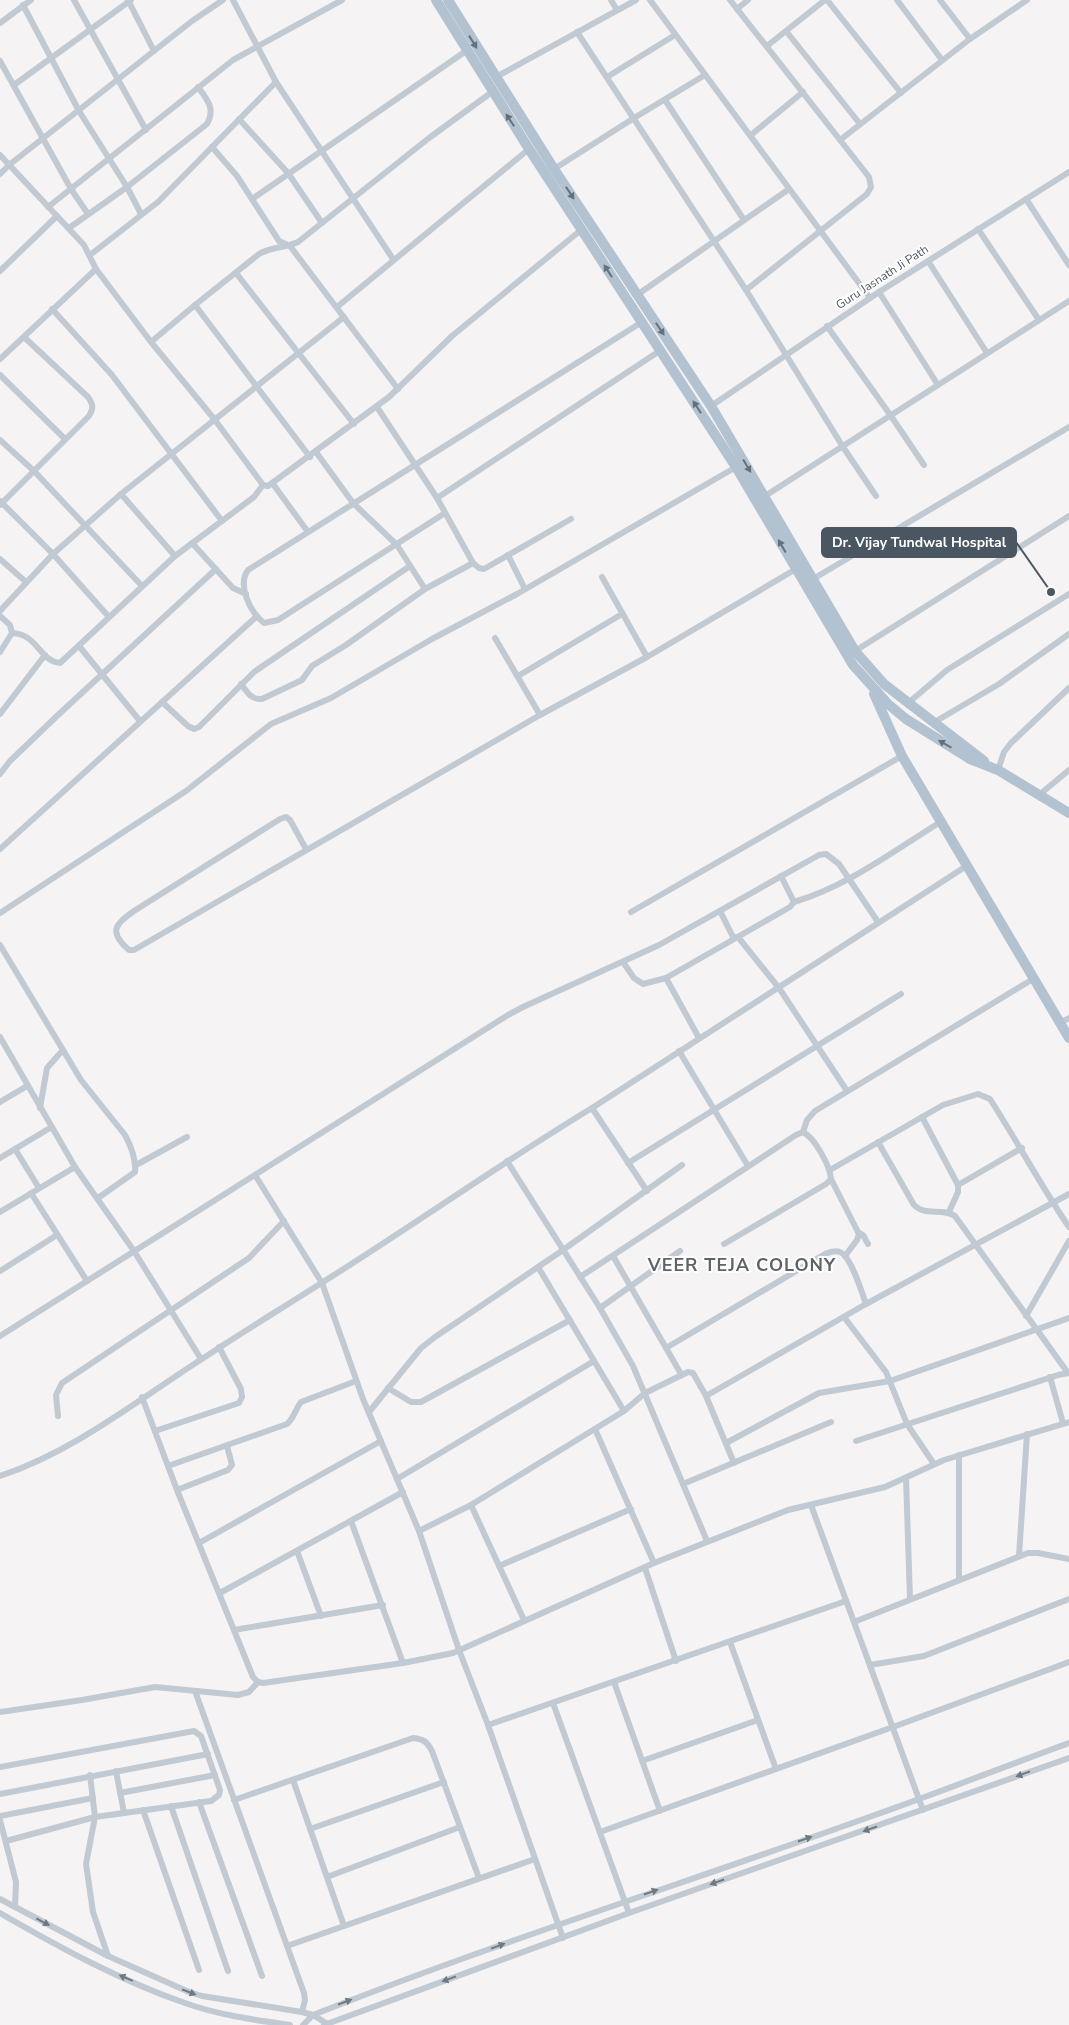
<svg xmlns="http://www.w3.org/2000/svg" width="1069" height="2025" font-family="'Nunito Sans',sans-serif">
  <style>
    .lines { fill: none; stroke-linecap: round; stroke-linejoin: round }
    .street { stroke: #c1cad2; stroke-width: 6 }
    .primary { stroke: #b3c2d1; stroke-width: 10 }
    .oneway { fill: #64717d }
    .oneway2 { fill: #6e7983 }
    .labels { text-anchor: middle; stroke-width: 4; stroke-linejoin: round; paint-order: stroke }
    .street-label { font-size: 12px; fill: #4a5661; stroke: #fff }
    .district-label { font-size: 18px; font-weight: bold; letter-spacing: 1px; fill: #5f6368; stroke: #fff }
    .leader { fill: none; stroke: #4a5661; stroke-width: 2 }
    .callout-dot { fill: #4a5661; stroke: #fff; stroke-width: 2 }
    .callout { fill: #4a5661; stroke: #4a5661; stroke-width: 2 }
    .callout-label { font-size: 14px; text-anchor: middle; font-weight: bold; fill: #fff }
  </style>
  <rect width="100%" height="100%" fill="#f5f3f3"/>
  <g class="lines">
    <g class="street">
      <path d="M74,0L146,130"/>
      <path d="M128,0L154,51"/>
      <path d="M233,0L276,82L393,259"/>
      <path d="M611,0L617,10"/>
      <path d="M650,0L870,298"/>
      <path d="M730,0L862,168L869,177L871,187L867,194L746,290"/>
      <path d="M827,0L901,93"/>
      <path d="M897,0L942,60"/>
      <path d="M940,0L970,39"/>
      <path d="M23,5L79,111L127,187L141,214"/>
      <path d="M737,9L748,0"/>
      <path d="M0,23L31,0"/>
      <path d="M786,31L860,124"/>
      <path d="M577,32L746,290L843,447L876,496"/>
      <path d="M767,46L825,0"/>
      <path d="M0,61L71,189L88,214"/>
      <path d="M496,77L636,0"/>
      <path d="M607,77L675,35"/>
      <path d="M14,85L131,0"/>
      <path d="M665,100L744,220"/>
      <path d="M239,119L288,173L322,223"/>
      <path d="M751,135L803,92"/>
      <path d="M840,140L970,39L1027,0"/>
      <path d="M212,147L237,176L279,241L290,246L398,389"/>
      <path d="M0,155L84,245L96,269L151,342L195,305L259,254C271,247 285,248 298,242L429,138L492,92"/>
      <path d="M554,169L634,118L705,75"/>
      <path d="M0,174L9,165L192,21L223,0"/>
      <path d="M255,197L466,51"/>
      <path d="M1026,199L1069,265"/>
      <path d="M48,207L233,60L342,0"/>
      <path d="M69,228L127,187L207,124C216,109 207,99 198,87"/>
      <path d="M978,229L1039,320"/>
      <path d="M90,255L158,202L276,82"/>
      <path d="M928,261L987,353"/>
      <path d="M0,271L57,216"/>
      <path d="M236,273L354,424"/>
      <path d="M879,292L938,385"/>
      <path d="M637,295L789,189"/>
      <path d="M195,305L310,457"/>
      <path d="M337,307L529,149"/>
      <path d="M52,309L112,375L222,521"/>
      <path d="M827,326L891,416L924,465"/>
      <path d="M151,342L215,420L263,485L268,486L389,397L452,336L581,230"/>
      <path d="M0,359L96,269"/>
      <path d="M0,375L65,439"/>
      <path d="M711,406L879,292L1069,172"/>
      <path d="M377,407L437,498L473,563L479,568L484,569L571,519"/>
      <path d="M0,440L34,471L142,586"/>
      <path d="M316,452L353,503L397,545L425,589"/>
      <path d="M273,484L308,532"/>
      <path d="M121,494L175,556"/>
      <path d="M765,496L1069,301"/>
      <path d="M437,498L661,350"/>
      <path d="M0,501L53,554L109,617"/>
      <path d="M0,505L89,416C94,408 93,404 88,397L24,337"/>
      <path d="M445,513L278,620L264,623C250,612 237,585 248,570L642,322"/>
      <path d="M192,543L233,588L246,594"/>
      <path d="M508,555L525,589"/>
      <path d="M0,559L26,582"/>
      <path d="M602,577L647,657"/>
      <path d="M813,579L1069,427"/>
      <path d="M0,611L53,554L121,494L344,317"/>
      <path d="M0,616L10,625L12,633L0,652"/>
      <path d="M12,633C38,634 39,661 60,663L175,556L254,497L263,485"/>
      <path d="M495,638L540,715"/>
      <path d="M79,646L140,721"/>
      <path d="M855,651L1069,516"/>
      <path d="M518,676L622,614"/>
      <path d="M241,684C247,692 251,700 262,699L302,680L312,666L346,645L425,589L473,563"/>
      <path d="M162,702L188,726L194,729L199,727L254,672L410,566"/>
      <path d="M907,704L947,670L1069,594"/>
      <path d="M0,714L45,655"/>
      <path d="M933,723L999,684L1069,634"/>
      <path d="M998,770L1004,752L1011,743L1069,688"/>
      <path d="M0,774L10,761L58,715L216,569"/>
      <path d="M1039,795L1069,770"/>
      <path d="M0,849L256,617"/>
      <path d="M306,849L290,820L286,817L280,819L134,911C115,924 108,932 129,950H134L540,715L647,657L796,569"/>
      <path d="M794,902C848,886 895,850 942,821"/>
      <path d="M720,911L733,937H738L779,988L847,1091"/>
      <path d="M631,912L902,756"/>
      <path d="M0,913L186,791L271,724L331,698L432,639L517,594L736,467"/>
      <path d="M0,945L81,1080L125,1135C131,1146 136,1160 135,1172L98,1198"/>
      <path d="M623,962L634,978L643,984L666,978L790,907L794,902L781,876"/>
      <path d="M666,978L699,1038"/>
      <path d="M1060,1023L1069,1018"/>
      <path d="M0,1037L75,1167L134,1251L201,1359"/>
      <path d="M679,1051L748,1166"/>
      <path d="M0,1102L27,1086"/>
      <path d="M40,1108L47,1068L63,1050"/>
      <path d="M592,1108L647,1191"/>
      <path d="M922,1117L958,1185V1192L949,1212"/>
      <path d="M803,1132L807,1120L815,1111L1033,979"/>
      <path d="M878,1142L914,1205C926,1217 941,1207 955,1216L1068,1373"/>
      <path d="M15,1149L39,1188"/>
      <path d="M0,1158L50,1128"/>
      <path d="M507,1161L600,1308L633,1366L707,1541"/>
      <path d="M628,1163L901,994"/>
      <path d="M136,1165L187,1137"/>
      <path d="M830,1170L943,1105L978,1094L990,1099C1017,1141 1041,1186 1069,1227"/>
      <path d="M255,1175L322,1283L363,1399L419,1531L459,1650L488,1725L563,1938"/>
      <path d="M831,1179L859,1234L857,1240L845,1256"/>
      <path d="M958,1185L1022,1148"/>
      <path d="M31,1193L87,1281"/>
      <path d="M0,1212L75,1167"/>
      <path d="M858,1232L863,1235L868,1244"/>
      <path d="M613,1256L681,1374"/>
      <path d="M538,1267L624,1411"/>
      <path d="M0,1271L57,1235"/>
      <path d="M580,1277L796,1135L803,1132C815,1138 830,1166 831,1179L826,1184L724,1244"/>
      <path d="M600,1308L680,1251"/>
      <path d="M1026,1316L1069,1241"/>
      <path d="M844,1317L886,1372L907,1424L934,1464"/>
      <path d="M0,1336L508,1015L523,1007L659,945L819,855L826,854L839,864L878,922"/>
      <path d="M666,1348L825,1254C829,1252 835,1250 840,1252C851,1256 862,1293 866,1304"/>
      <path d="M1050,1377L1063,1423"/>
      <path d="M388,1388L411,1402H421L570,1320"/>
      <path d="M706,1396L866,1304L1069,1194"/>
      <path d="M142,1397L177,1490L253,1677L258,1682L263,1683L403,1663L453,1653L654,1563L788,1510L885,1487L944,1460L1069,1422"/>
      <path d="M369,1412L421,1348L435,1337L563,1250L682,1165"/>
      <path d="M58,1416L56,1395L62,1383L249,1258L284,1221"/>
      <path d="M595,1429L654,1563"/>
      <path d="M155,1431L239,1403L242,1397L241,1389L219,1347"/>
      <path d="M856,1441L1058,1375L1069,1373"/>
      <path d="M726,1443L819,1393L890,1381L1069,1318"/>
      <path d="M959,1455V1579"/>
      <path d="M168,1466L287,1424C294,1418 295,1410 301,1402L356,1381"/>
      <path d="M0,1476C75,1451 139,1399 205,1357C244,1331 284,1307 323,1282C414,1225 501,1163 592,1108L968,865"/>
      <path d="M906,1478L910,1599"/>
      <path d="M397,1479L594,1361"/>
      <path d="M683,1484L831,1422"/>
      <path d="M177,1490L228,1470L232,1465L227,1446"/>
      <path d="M471,1505L524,1620"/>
      <path d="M811,1505L923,1810"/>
      <path d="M351,1521L403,1663"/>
      <path d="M419,1531L471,1505L624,1411L645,1393L688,1372L693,1373L706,1396L734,1463"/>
      <path d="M199,1543L381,1441"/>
      <path d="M297,1551L321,1616"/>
      <path d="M1019,1556L1027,1434"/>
      <path d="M499,1566L631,1509"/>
      <path d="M645,1568L676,1661"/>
      <path d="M220,1593L403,1492"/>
      <path d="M854,1622L1028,1553H1038L1069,1559"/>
      <path d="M234,1630L383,1605"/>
      <path d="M730,1642L776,1769"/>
      <path d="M870,1665L924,1656L1069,1599"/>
      <path d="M614,1682L660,1811"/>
      <path d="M195,1691L304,1993L305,2000L302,2012"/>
      <path d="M553,1703L629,1913"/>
      <path d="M0,1712L82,1700L155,1687L238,1695L249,1692L258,1682"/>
      <path d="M488,1725L846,1601"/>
      <path d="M642,1761L758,1720"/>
      <path d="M0,1767L194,1731L201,1736L220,1790L219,1795L211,1801L95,1817L6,1841"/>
      <path d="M116,1771L124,1813"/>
      <path d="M90,1775L95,1817L86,1864L93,1912L108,1956"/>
      <path d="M293,1780L344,1926"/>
      <path d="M120,1793L215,1775"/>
      <path d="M0,1794L208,1754"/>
      <path d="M234,1800L413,1738C424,1739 427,1742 432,1751L479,1878"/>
      <path d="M199,1802L262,1976"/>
      <path d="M171,1806L228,1971"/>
      <path d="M143,1810L199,1970"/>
      <path d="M0,1816L93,1798"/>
      <path d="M0,1820L16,1882L15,1907"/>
      <path d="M310,1829L444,1782"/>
      <path d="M600,1832L893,1727L1069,1662"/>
      <path d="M327,1877L460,1827"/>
      <path d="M0,1899L108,1956L189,1992L202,1996L302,2012L313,2015L326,2023"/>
      <path d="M0,1913C59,1947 121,1981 185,2003C218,2015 255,2020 290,2025"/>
      <path d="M287,1946L535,1859"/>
      <path d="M303,2025L313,2015C497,1942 686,1883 872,1816C938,1793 1003,1767 1069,1743"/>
      <path d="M324,2025L629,1913L1069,1758"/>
    </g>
    <g class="primary">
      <path d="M436,0L529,149L736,467L853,665L888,704L906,719L970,759L998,770L1069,813"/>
      <path d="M448,0L554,169L711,406L855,651L884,684L984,761"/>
      <path d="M874,694L902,756L1069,1038"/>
    </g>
  </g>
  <defs><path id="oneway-solid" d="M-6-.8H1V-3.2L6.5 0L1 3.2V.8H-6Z" transform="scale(1.25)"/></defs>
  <g class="oneway">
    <use href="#oneway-solid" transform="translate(473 42) rotate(58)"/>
    <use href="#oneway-solid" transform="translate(510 120) rotate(-123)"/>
    <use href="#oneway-solid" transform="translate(570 193) rotate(57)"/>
    <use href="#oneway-solid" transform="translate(608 271) rotate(-123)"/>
    <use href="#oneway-solid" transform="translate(660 329) rotate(56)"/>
    <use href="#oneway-solid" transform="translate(697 407) rotate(-123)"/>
    <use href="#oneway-solid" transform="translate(747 466) rotate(59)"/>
    <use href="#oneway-solid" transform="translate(782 546) rotate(-120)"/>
    <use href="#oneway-solid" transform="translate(945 744) rotate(-150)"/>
  </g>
  <g class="oneway2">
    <use href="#oneway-solid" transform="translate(1023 1774) rotate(160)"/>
    <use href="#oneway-solid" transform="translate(870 1829) rotate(161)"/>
    <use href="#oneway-solid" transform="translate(805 1839) rotate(-19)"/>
    <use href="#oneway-solid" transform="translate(717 1882) rotate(161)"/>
    <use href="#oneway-solid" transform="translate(651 1892) rotate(-19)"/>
    <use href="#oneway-solid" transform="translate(43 1922) rotate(28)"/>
    <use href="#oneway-solid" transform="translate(498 1946) rotate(-20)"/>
    <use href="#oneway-solid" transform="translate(126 1978) rotate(-157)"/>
    <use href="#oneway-solid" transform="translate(449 1979) rotate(160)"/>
    <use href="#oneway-solid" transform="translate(189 1992) rotate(21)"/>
    <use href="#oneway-solid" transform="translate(345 2002) rotate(-21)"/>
  </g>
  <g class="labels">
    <g class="street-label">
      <text transform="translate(882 277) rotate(-33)" y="4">Guru Jasnath Ji Path</text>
    </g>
    <g class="district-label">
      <text x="742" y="1271">VEER TEJA COLONY</text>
    </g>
  </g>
  <path class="leader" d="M1051 592L1016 542"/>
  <circle class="callout-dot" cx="1051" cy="592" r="5"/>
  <rect class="callout" x="822" y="528" width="194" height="29" rx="5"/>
  <g class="callout-label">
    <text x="919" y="547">Dr. Vijay Tundwal Hospital</text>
  </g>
</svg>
